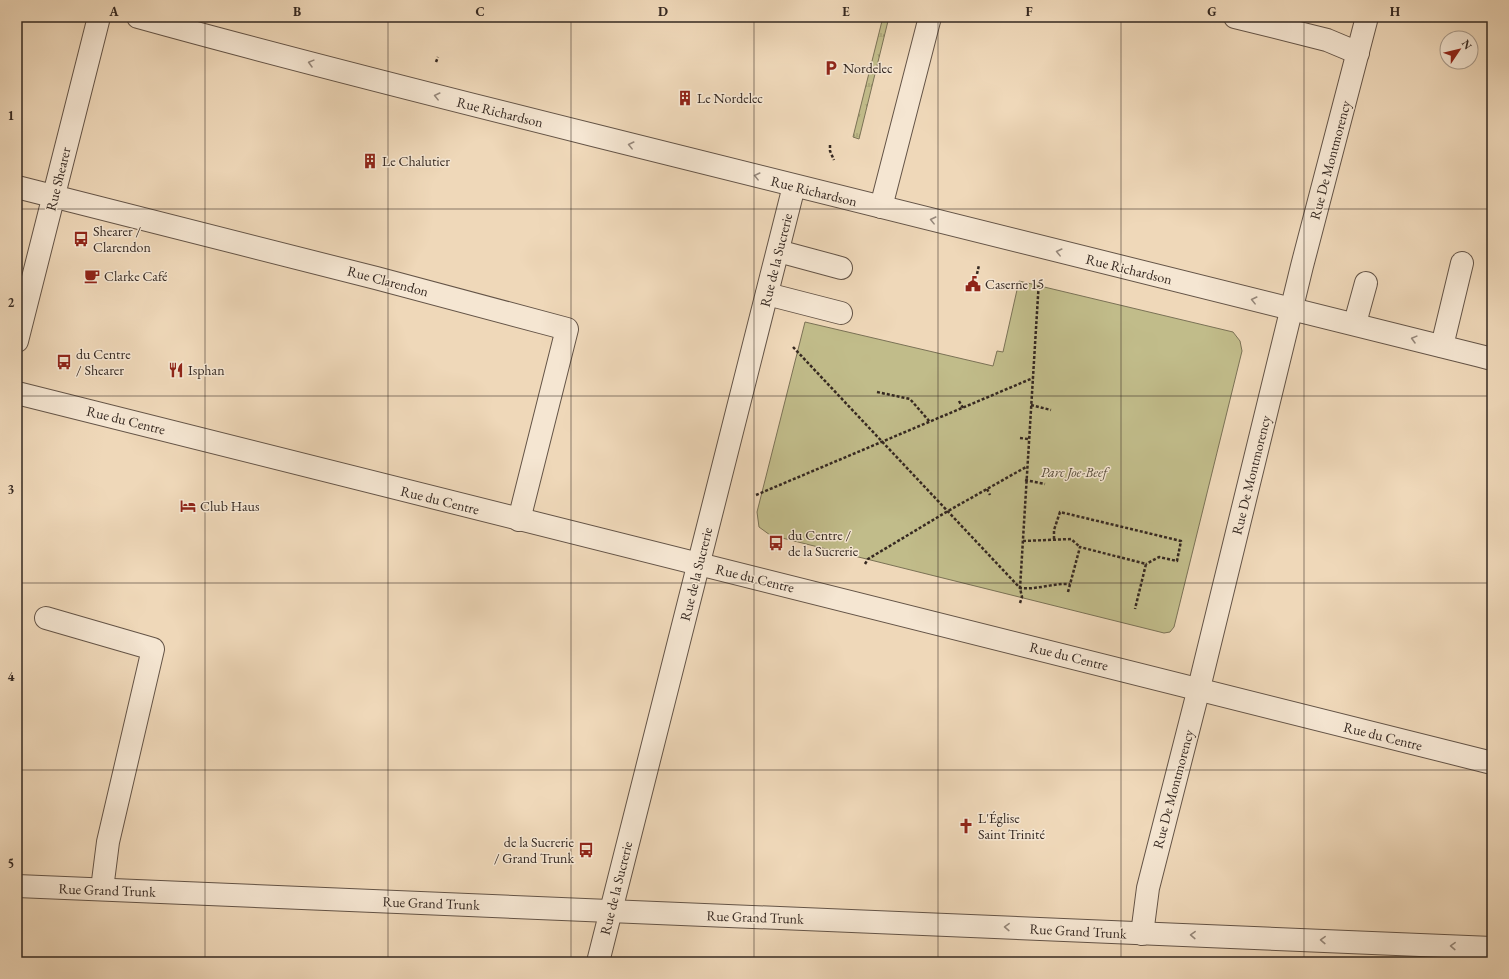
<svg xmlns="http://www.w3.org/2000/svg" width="1509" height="979" font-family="'EB Garamond',serif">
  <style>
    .grass { fill: url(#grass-tufts); stroke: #7b7256 }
    .park { fill: #c1bc8a; stroke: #7b7256 }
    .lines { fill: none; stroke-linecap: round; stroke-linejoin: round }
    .minor-casing { stroke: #645447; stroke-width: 24 }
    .path { stroke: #352821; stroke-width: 2.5; stroke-dasharray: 3 2; stroke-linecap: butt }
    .minor { stroke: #f5e6d2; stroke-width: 22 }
    .oneway { stroke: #95877a }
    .grid { fill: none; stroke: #352821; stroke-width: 1; stroke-opacity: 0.55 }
    .labels { text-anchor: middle; stroke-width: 3; stroke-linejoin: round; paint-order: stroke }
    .poi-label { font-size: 14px; fill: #352821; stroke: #f5e6d2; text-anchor: start }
    .street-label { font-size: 14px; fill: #352821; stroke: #f5e6d2 }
    .park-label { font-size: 14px; font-style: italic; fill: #584d3b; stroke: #f5e6d2 }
    .neatline { fill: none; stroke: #352821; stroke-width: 1.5 }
    .grid-label { font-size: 13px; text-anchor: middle; font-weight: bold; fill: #352821 }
  </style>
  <defs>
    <pattern id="grass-tufts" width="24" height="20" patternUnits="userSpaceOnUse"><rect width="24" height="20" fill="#c1bc8a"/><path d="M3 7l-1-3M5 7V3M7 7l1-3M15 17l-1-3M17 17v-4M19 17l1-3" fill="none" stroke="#9e9970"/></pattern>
  </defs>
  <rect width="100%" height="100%" fill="#efd8b9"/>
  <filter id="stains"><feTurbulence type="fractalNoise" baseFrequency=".005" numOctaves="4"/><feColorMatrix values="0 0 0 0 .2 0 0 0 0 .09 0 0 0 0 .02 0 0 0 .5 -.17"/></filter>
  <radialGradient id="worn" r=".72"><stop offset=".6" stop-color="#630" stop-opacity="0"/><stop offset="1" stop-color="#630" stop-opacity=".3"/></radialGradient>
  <path class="grass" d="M883,17H889L859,139L853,137Z"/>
  <path class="park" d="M1019,281L1233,332L1240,341L1242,351L1174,627L1170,632L1164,633L770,535L759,527L757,512L805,322L993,366L997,351L1003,352Z"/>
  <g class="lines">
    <defs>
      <g id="minor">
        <path d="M138,17C289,59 441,97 593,135C893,211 1193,283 1492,359"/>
        <path d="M1235,17L1327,40L1358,53"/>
        <path d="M17,187L376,278L567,329L519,520"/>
        <path d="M881,207L930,17"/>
        <path d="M778,251L841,268"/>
        <path d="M767,294L841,313"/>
        <path d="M1355,323L1366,283"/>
        <path d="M17,341L99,17"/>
        <path d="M1442,346L1462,263"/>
        <path d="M17,393L1492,763"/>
        <path d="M46,618L153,649L108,842L102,889"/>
        <path d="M17,886L1492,948"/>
        <path d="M1142,934L1148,888L1199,688L1302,266L1367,17"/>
        <path d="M598,962L794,186"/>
      </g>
    </defs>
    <use href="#minor" class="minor-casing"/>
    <g class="path">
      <path d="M436,62L438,57"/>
      <path d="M830,145V151L834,160"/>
      <path d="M977,274L979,265"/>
      <path d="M793,347L1020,588C1037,590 1053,583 1070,584"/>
      <path d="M877,392L910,399L930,422"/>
      <path d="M959,401L963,408"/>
      <path d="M1031,405L1051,410"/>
      <path d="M1020,438L1028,439"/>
      <path d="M1025,480L1045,484"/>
      <path d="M987,489L990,495"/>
      <path d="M756,495L1033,378"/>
      <path d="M1054,539V530L1060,512L1181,541L1177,561L1159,557L1146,564"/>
      <path d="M1023,541L1071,539L1080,547"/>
      <path d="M865,564L868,559L948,511L1026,467"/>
      <path d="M1068,592L1080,547L1146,564L1135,609"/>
      <path d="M1020,603L1022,597L1020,588L1039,280"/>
    </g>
    <use href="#minor" class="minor"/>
  </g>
  <defs><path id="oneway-chevron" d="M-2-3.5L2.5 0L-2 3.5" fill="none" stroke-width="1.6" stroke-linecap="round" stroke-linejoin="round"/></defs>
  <g class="oneway">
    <use href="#oneway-chevron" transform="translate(311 63) rotate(-165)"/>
    <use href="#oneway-chevron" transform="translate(437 96) rotate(-166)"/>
    <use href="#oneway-chevron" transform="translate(631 145) rotate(-166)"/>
    <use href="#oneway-chevron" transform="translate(757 176) rotate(-166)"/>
    <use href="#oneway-chevron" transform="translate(933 220) rotate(-166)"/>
    <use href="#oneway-chevron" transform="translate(1059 252) rotate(-166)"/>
    <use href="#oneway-chevron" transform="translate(1254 300) rotate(-166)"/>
    <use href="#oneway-chevron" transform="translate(1414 339) rotate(-165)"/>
    <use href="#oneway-chevron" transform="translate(1007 927) rotate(-178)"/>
    <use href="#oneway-chevron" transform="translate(1193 935) rotate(-178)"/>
    <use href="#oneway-chevron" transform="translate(1323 940) rotate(-178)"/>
    <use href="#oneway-chevron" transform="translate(1453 946) rotate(-178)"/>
  </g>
  <path class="grid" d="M205,17V962M388,17V962M571,17V962M754,17V962M938,17V962M1121,17V962M1304,17V962M17,209H1492M17,396H1492M17,583H1492M17,770H1492"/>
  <defs>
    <symbol id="parking-bare" viewBox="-9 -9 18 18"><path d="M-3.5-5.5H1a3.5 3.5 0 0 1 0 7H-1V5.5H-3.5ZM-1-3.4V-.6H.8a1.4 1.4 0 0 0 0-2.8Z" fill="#8f2418" stroke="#f5e6d2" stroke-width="2.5" paint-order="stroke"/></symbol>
    <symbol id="building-bare" viewBox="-9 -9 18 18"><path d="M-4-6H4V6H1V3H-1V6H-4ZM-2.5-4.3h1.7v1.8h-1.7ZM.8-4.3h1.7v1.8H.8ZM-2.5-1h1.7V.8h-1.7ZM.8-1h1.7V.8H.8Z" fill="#8f2418" stroke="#f5e6d2" stroke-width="2.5" paint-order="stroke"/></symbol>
    <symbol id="bus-bare" viewBox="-9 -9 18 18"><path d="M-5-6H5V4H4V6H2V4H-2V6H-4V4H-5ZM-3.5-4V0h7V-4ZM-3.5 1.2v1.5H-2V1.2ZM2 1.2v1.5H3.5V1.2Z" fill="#8f2418" stroke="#f5e6d2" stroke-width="2.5" paint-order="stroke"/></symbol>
    <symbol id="cafe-bare" viewBox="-9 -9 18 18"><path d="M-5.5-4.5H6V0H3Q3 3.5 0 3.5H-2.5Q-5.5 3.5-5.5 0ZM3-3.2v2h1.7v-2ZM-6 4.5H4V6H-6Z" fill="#8f2418" stroke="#f5e6d2" stroke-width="2.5" paint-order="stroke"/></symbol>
    <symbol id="civic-bare" viewBox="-9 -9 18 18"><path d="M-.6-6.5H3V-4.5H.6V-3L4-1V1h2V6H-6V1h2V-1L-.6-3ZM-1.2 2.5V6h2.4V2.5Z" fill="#8f2418" stroke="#f5e6d2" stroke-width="2.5" paint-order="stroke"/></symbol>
    <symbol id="restaurant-bare" viewBox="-9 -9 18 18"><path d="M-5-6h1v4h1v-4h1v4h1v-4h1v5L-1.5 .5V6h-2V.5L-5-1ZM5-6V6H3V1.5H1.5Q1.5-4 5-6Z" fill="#8f2418" stroke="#f5e6d2" stroke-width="2.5" paint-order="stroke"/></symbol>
    <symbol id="hotel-bare" viewBox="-9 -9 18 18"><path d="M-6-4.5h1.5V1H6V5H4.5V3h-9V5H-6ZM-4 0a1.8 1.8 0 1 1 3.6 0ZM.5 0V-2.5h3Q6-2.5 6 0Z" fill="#8f2418" stroke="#f5e6d2" stroke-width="2.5" paint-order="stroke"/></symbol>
    <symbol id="church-bare" viewBox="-9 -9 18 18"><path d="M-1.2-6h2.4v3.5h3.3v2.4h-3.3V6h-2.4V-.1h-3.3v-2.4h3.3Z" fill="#8f2418" stroke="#f5e6d2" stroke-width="2.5" paint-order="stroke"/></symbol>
  </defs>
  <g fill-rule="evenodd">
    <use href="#parking-bare" x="820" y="57" width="22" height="22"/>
    <use href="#building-bare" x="674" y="87" width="22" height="22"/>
    <use href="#building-bare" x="359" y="150" width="22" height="22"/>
    <use href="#bus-bare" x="70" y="228" width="22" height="22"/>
    <use href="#cafe-bare" x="81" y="265" width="22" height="22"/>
    <use href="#civic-bare" x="962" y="273" width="22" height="22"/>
    <use href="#bus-bare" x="53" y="351" width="22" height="22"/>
    <use href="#restaurant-bare" x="165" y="359" width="22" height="22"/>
    <use href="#hotel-bare" x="177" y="495" width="22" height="22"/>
    <use href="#bus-bare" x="765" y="532" width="22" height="22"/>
    <use href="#church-bare" x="955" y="815" width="22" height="22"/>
    <use href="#bus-bare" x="575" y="839" width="22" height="22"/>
  </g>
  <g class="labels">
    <g class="poi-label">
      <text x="843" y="73">Nordelec</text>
      <text x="697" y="103">Le Nordelec</text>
      <text x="382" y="166">Le Chalutier</text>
      <text x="93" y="236">Shearer /<tspan x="93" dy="16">Clarendon</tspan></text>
      <text x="104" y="281">Clarke Café</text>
      <text x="985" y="289">Caserne 15</text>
      <text x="76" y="359">du Centre<tspan x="76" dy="16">/ Shearer</tspan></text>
      <text x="188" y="375">Isphan</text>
      <text x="200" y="511">Club Haus</text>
      <text x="788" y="540">du Centre /<tspan x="788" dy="16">de la Sucrerie</tspan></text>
      <text x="978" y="823">L'Église<tspan x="978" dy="16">Saint Trinité</tspan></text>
      <text x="574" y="847" text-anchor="end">de la Sucrerie<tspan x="574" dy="16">/ Grand Trunk</tspan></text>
    </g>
    <g class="street-label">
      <text transform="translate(500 112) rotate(14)" y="5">Rue Richardson</text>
      <text transform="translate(1330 160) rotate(-75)" y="5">Rue De Montmorency</text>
      <text transform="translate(58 179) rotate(-76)" y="5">Rue Shearer</text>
      <text transform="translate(814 191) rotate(14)" y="5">Rue Richardson</text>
      <text transform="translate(776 260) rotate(-76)" y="5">Rue de la Sucrerie</text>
      <text transform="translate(1129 269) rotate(14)" y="5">Rue Richardson</text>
      <text transform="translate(388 281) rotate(15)" y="5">Rue Clarendon</text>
      <text transform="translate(126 420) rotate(14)" y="5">Rue du Centre</text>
      <text transform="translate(1251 475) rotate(-76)" y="5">Rue De Montmorency</text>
      <text transform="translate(440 500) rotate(14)" y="5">Rue du Centre</text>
      <text transform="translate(696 574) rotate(-76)" y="5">Rue de la Sucrerie</text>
      <text transform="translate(755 578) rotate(14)" y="5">Rue du Centre</text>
      <text transform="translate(1069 656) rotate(14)" y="5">Rue du Centre</text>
      <text transform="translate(1383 736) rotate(14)" y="5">Rue du Centre</text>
      <text transform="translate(1173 789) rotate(-75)" y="5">Rue De Montmorency</text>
      <text transform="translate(616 888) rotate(-76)" y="5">Rue de la Sucrerie</text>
      <text transform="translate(107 890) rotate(2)" y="5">Rue Grand Trunk</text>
      <text transform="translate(431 903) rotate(2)" y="5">Rue Grand Trunk</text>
      <text transform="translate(755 917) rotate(2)" y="5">Rue Grand Trunk</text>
      <text transform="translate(1078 931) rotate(3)" y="5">Rue Grand Trunk</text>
    </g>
    <g class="park-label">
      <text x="1074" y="477">Parc Joe-Beef</text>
    </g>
  </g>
  <rect width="1509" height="979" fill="none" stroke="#efd8b9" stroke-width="44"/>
  <g transform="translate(1459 50) rotate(55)"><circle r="19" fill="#f5e6d2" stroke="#a89a8b"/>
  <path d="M0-3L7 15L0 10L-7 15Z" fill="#8f2418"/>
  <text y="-6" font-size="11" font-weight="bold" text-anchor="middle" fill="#352821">N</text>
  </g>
  <rect x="22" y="22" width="1465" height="935" class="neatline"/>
  <g class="grid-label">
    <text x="114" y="16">A</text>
    <text x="297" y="16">B</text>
    <text x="480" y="16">C</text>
    <text x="663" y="16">D</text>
    <text x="846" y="16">E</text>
    <text x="1029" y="16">F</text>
    <text x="1212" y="16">G</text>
    <text x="1395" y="16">H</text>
    <text x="11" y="120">1</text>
    <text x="11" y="307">2</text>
    <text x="11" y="494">3</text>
    <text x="11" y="681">4</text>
    <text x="11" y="868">5</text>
  </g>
  <rect width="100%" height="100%" filter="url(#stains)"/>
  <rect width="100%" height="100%" fill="url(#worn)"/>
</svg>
